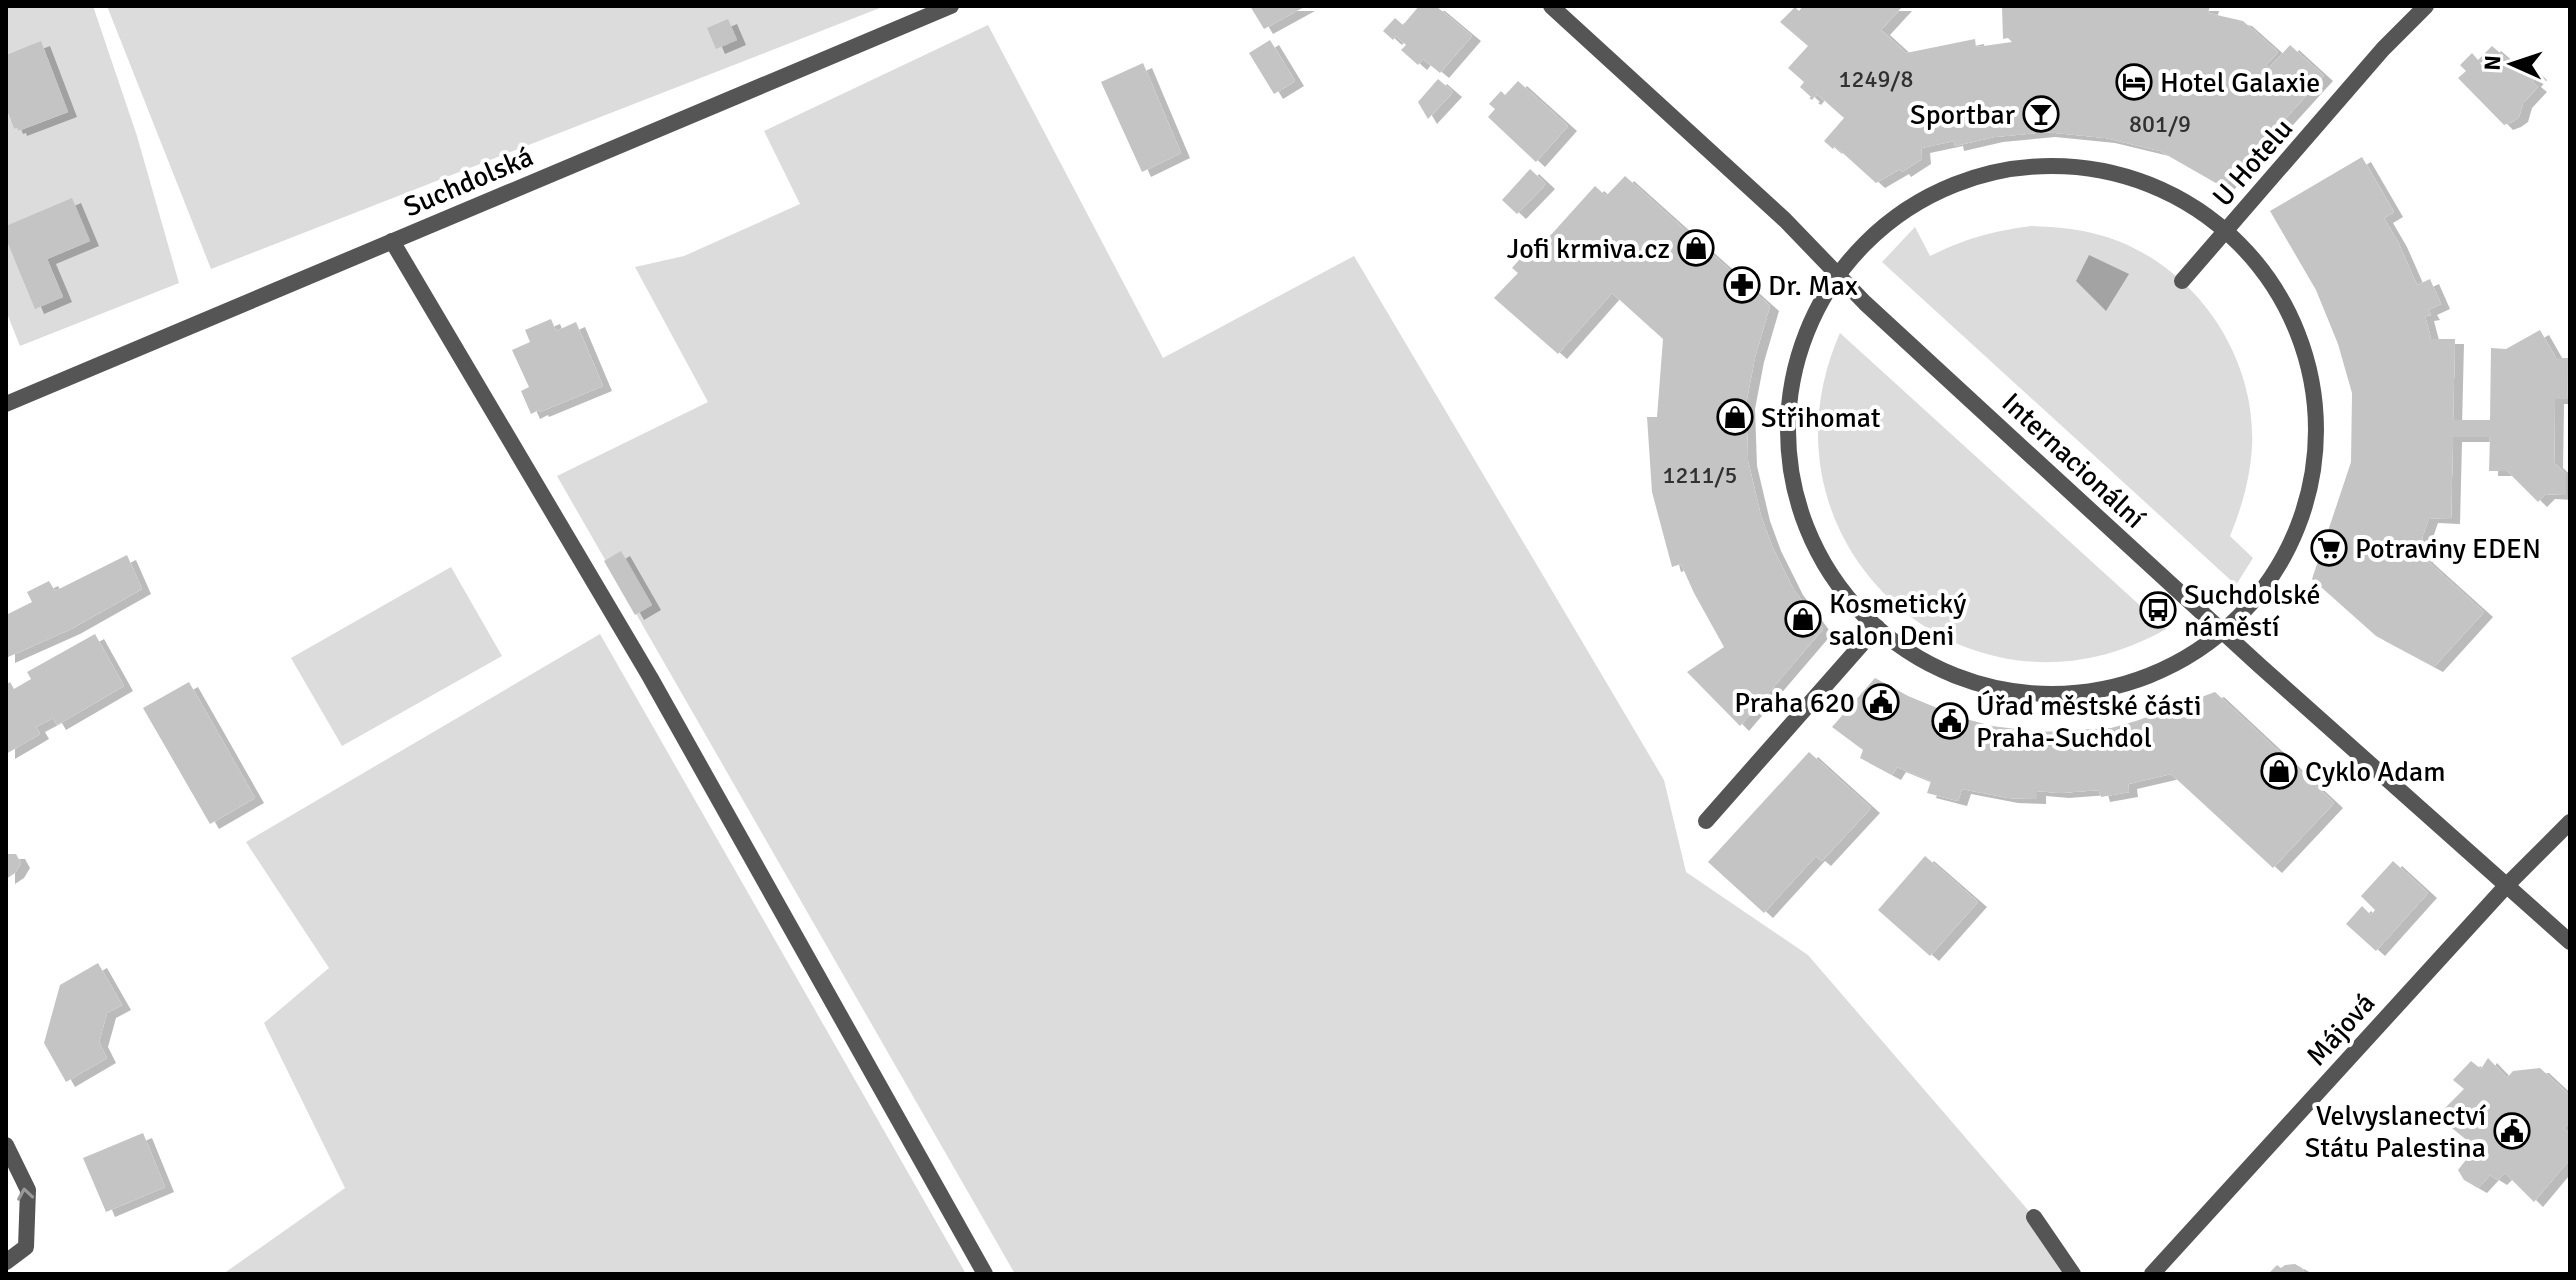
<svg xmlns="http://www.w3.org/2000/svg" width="2576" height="1280" font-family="Signika,sans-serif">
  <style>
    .green { fill: #dcdcdc }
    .water { fill: #a3a3a3 }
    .building { fill: #c4c4c4; filter: url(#shadow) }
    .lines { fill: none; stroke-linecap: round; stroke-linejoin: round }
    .service { stroke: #555; stroke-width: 16 }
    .minor { stroke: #555; stroke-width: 16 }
    .tertiary { stroke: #555; stroke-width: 16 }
    .oneway { stroke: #999 }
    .labels { text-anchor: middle; stroke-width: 8; stroke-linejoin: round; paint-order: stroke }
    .number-label { font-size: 24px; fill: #313131 }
    .poi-label { font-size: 28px; fill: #000; stroke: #fff; text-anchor: start }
    .street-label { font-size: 28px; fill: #000; stroke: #fff }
  </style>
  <defs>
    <filter id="shadow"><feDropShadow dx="9" dy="5" stdDeviation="0" flood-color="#0004"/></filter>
  </defs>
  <rect width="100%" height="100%" fill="#fff"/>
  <g class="green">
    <path d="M6,6H93L137,136L179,283L20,346L6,311V239L36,308L63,297L47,259L90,241L6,226V109L14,129L17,128L18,131L68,112L41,42L6,55Z"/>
    <path d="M107,6H885L211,269Z"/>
    <path d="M988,25L1163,358L1354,256L1664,780L1686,872L1808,955L2034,1217L2073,1274H1015L557,476L708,402L635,267L684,256L800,204L764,131Z"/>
    <path d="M2031,226C2051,227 2071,228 2092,233C2187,255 2257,350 2252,447C2250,479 2242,507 2230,536L2253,558L2236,585L1882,262L1915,227L1930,256C1965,239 1992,231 2031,226Z"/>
    <path d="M1840,333L2166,629C1967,743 1747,543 1840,333Z"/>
    <path d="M451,567L502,656L342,746L291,658Z"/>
    <path d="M600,634L966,1274H223L345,1188L264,1023L329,968L246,842Z"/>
  </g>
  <path class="water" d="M2089,255L2129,274L2106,311L2076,281Z"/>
  <g class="building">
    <path d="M1250,6H1306L1264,29Z"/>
    <path d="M1419,6H1436L1472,36L1440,73L1423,59L1418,65L1401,50L1406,45L1396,36L1393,40L1383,31L1395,18L1403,25Z"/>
    <path d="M1803,6H1903L1881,30L1906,53L1975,39L1976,47L2012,42L2008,38L2003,39L2002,6H2210L2208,13L2243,21L2278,52L2266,65L2269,68L2290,45L2324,76L2223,187L2160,151L2106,138L2046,132L1994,137L1955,146L1954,141L1921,148L1922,159L1902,172L1900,169L1876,183L1835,146L1833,149L1824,141L1844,118L1817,94L1812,100L1809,98L1811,97L1800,87L1804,82L1788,68L1808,46L1780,22L1795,7L1799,11Z"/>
    <path d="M728,19L737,40L716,49L707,28Z"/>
    <path d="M1270,40L1295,81L1274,94L1249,53Z"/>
    <path d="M41,41L68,112L18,131L17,128L14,129L6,108V55Z"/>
    <path d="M2492,46L2513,64L2519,57L2538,75L2532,82L2538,87L2523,103L2519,117L2512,122L2504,125L2458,78L2466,71L2460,65L2472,53L2478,60Z"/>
    <path d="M1143,63L1181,153L1142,172L1101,82Z"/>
    <path d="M1438,79L1453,92L1428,119L1418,102Z"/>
    <path d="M1518,81L1568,126L1536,162L1488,117L1495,109L1489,104L1501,91L1505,95Z"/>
    <path d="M2362,157L2394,212L2384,218L2398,242L2417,285L2430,279L2441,304L2428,310L2431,315L2425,316L2431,339H2455L2453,420H2490L2491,348L2506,349L2540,330L2556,358H2568L2567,399H2555L2554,463L2566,474V495L2546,494L2538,502L2507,471H2489L2490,437H2453L2451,519L2429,518L2422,538L2424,558L2484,612L2434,667L2376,636L2312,579L2351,462L2352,393L2338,344L2316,290L2270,211Z"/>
    <path d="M1530,169L1546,184L1517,214L1502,200Z"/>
    <path d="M1625,176L1770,306L1755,357L1746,404L1748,461L1761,516L1772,546L1794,590L1823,629L1740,726L1687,672L1724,647L1694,593L1681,564L1672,567L1652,492L1647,417H1657L1663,339L1612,293L1558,354L1494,298L1518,273L1512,268L1526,252L1531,257L1595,186L1606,196Z"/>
    <path d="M72,198L90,241L47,259L63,297L35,309L6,239V226Z"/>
    <path d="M551,319L556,331L576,322L603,386L540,412L539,410L531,414L521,391L529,387L512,350L530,342L525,330Z"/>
    <path d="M621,551L652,605L635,615L604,561Z"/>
    <path d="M127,555L142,589L71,629L6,658V615L32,602L27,592L49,581L55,591Z"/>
    <path d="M95,634L124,686L57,725L53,718L36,727L40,734L6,754V685L10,682L14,689L31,679L27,672Z"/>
    <path d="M1875,678L1908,696L1959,717L1992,726L2039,732L2111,728L2136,721L2215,692L2334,803L2273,868L2171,774L2128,784L2129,792L2101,797L2099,790L2060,793L2037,791V799L2009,798L1962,789L1958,801L1927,793L1931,781L1897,767L1892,775L1860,758L1863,750L1832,727Z"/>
    <path d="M189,682L255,798L210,824L143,708Z"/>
    <path d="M1809,752L1871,808L1822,861L1816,856L1764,913L1708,862Z"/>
    <path d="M6,854H16L21,863L15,873L6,879Z"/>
    <path d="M1925,856L1978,902L1930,956L1878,910Z"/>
    <path d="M2393,861L2428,893L2376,951L2346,924L2362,906L2371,915L2375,910L2361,896Z"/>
    <path d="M98,963L122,1005L107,1013L99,1042L107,1058L66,1082L44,1043L60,985Z"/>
    <path d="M2488,1058L2507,1078L2513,1071L2540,1068L2569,1095L2570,1122L2563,1128L2570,1134V1159L2534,1202L2505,1173L2498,1180L2490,1175L2478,1188L2464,1180L2458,1170L2469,1156L2463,1149L2469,1142L2437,1116L2464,1089L2453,1080L2471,1061L2481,1069Z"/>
    <path d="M143,1133L165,1187L106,1212L83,1158Z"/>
    <path d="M2295,1264L2302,1268L2305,1274H2268L2277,1265L2281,1268L2285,1265Z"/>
  </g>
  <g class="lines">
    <g class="service">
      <path d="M392,241L650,677L985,1274"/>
      <path d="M1706,821L1877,627"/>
      <path d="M6,1145L28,1190L26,1247L6,1262"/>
    </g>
    <g class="minor">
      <circle cx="2052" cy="430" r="264"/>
      <path d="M2182,281L2383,49L2426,6"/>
      <path d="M2034,1217L2073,1274"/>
      <path d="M2152,1274L2507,885L2570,822"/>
    </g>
    <g class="tertiary">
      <path d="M1551,6L1785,220L1865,303L2029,454L2259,665L2570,942"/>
      <path d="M6,404L951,6"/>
    </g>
  </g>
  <defs><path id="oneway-chevron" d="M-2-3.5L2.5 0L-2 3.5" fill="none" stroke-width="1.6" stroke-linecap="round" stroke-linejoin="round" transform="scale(2)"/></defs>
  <use class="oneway" href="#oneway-chevron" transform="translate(25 1194) rotate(-99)"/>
  <defs>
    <symbol id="hotel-ring" viewBox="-11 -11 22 22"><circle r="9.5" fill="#fff" stroke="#000" stroke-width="1.5"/><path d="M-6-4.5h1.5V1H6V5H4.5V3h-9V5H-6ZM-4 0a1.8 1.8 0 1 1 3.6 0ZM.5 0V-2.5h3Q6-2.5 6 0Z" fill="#000"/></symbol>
    <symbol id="bar-ring" viewBox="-11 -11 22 22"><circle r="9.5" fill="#fff" stroke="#000" stroke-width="1.5"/><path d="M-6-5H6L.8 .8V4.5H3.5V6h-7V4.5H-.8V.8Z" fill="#000"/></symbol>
    <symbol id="shop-ring" viewBox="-11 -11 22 22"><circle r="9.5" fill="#fff" stroke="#000" stroke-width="1.5"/><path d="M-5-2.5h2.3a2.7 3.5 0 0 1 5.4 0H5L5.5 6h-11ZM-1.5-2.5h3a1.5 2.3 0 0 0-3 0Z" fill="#000"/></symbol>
    <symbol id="pharmacy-ring" viewBox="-11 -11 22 22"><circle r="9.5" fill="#fff" stroke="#000" stroke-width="1.5"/><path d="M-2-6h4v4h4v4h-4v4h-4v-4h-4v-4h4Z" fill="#000"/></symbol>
    <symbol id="supermarket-ring" viewBox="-11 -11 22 22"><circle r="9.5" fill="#fff" stroke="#000" stroke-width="1.5"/><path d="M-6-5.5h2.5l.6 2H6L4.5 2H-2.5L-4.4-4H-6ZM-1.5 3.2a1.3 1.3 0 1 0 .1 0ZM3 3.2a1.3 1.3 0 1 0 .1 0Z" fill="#000"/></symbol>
    <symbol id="bus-ring" viewBox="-11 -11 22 22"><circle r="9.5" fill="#fff" stroke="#000" stroke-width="1.5"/><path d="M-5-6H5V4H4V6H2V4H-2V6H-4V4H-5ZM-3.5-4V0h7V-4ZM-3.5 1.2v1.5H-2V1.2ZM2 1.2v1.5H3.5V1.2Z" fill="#000"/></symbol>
    <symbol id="civic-ring" viewBox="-11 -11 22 22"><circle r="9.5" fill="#fff" stroke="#000" stroke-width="1.5"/><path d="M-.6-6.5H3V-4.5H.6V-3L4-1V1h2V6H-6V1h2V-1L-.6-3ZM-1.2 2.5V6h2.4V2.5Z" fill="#000"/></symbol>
  </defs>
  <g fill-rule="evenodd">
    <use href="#hotel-ring" x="2114" y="62" width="40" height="40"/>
    <use href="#bar-ring" x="2021" y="94" width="40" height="40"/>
    <use href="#shop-ring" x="1676" y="228" width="40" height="40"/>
    <use href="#pharmacy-ring" x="1722" y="265" width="40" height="40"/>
    <use href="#shop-ring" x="1715" y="397" width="40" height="40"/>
    <use href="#supermarket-ring" x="2309" y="528" width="40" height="40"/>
    <use href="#bus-ring" x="2138" y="590" width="40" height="40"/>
    <use href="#shop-ring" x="1783" y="599" width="40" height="40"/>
    <use href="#civic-ring" x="1861" y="682" width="40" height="40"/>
    <use href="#civic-ring" x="1930" y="701" width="40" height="40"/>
    <use href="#shop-ring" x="2259" y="751" width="40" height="40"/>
    <use href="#civic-ring" x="2492" y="1111" width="40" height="40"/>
  </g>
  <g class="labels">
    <g class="number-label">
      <text x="1876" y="87">1249/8</text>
      <text x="2160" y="132">801/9</text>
      <text x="1700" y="483">1211/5</text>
    </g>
    <g class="poi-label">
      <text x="2160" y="92">Hotel Galaxie</text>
      <text x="2015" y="124" text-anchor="end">Sportbar</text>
      <text x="1670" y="258" text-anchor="end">Jofi krmiva.cz</text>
      <text x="1768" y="295">Dr. Max</text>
      <text x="1761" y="427">Střihomat</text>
      <text x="2355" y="558">Potraviny EDEN</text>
      <text x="2184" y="604">Suchdolské<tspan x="2184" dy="32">náměstí</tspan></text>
      <text x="1829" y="613">Kosmetický<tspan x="1829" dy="32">salon Deni</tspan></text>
      <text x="1855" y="712" text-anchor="end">Praha 620</text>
      <text x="1976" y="715">Úřad městské části<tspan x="1976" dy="32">Praha-Suchdol</tspan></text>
      <text x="2305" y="781">Cyklo Adam</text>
      <text x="2486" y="1125" text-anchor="end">Velvyslanectví<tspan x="2486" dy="32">Státu Palestina</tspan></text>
    </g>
    <g class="street-label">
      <text transform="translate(2252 162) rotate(-49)" y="10">U Hotelu</text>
      <text transform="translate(468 181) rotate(-23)" y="10">Suchdolská</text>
      <text transform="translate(2074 460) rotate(43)" y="10">Internacionální</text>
      <text transform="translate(2340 1029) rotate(-48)" y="10">Májová</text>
    </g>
  </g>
  <rect width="2576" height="1280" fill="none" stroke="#000000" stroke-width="16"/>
  <g transform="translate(2512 64) rotate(273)" stroke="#ffffff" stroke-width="6" paint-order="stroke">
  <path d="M0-6L14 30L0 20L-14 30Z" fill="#000000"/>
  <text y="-12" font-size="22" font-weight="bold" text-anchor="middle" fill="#000000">N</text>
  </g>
</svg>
